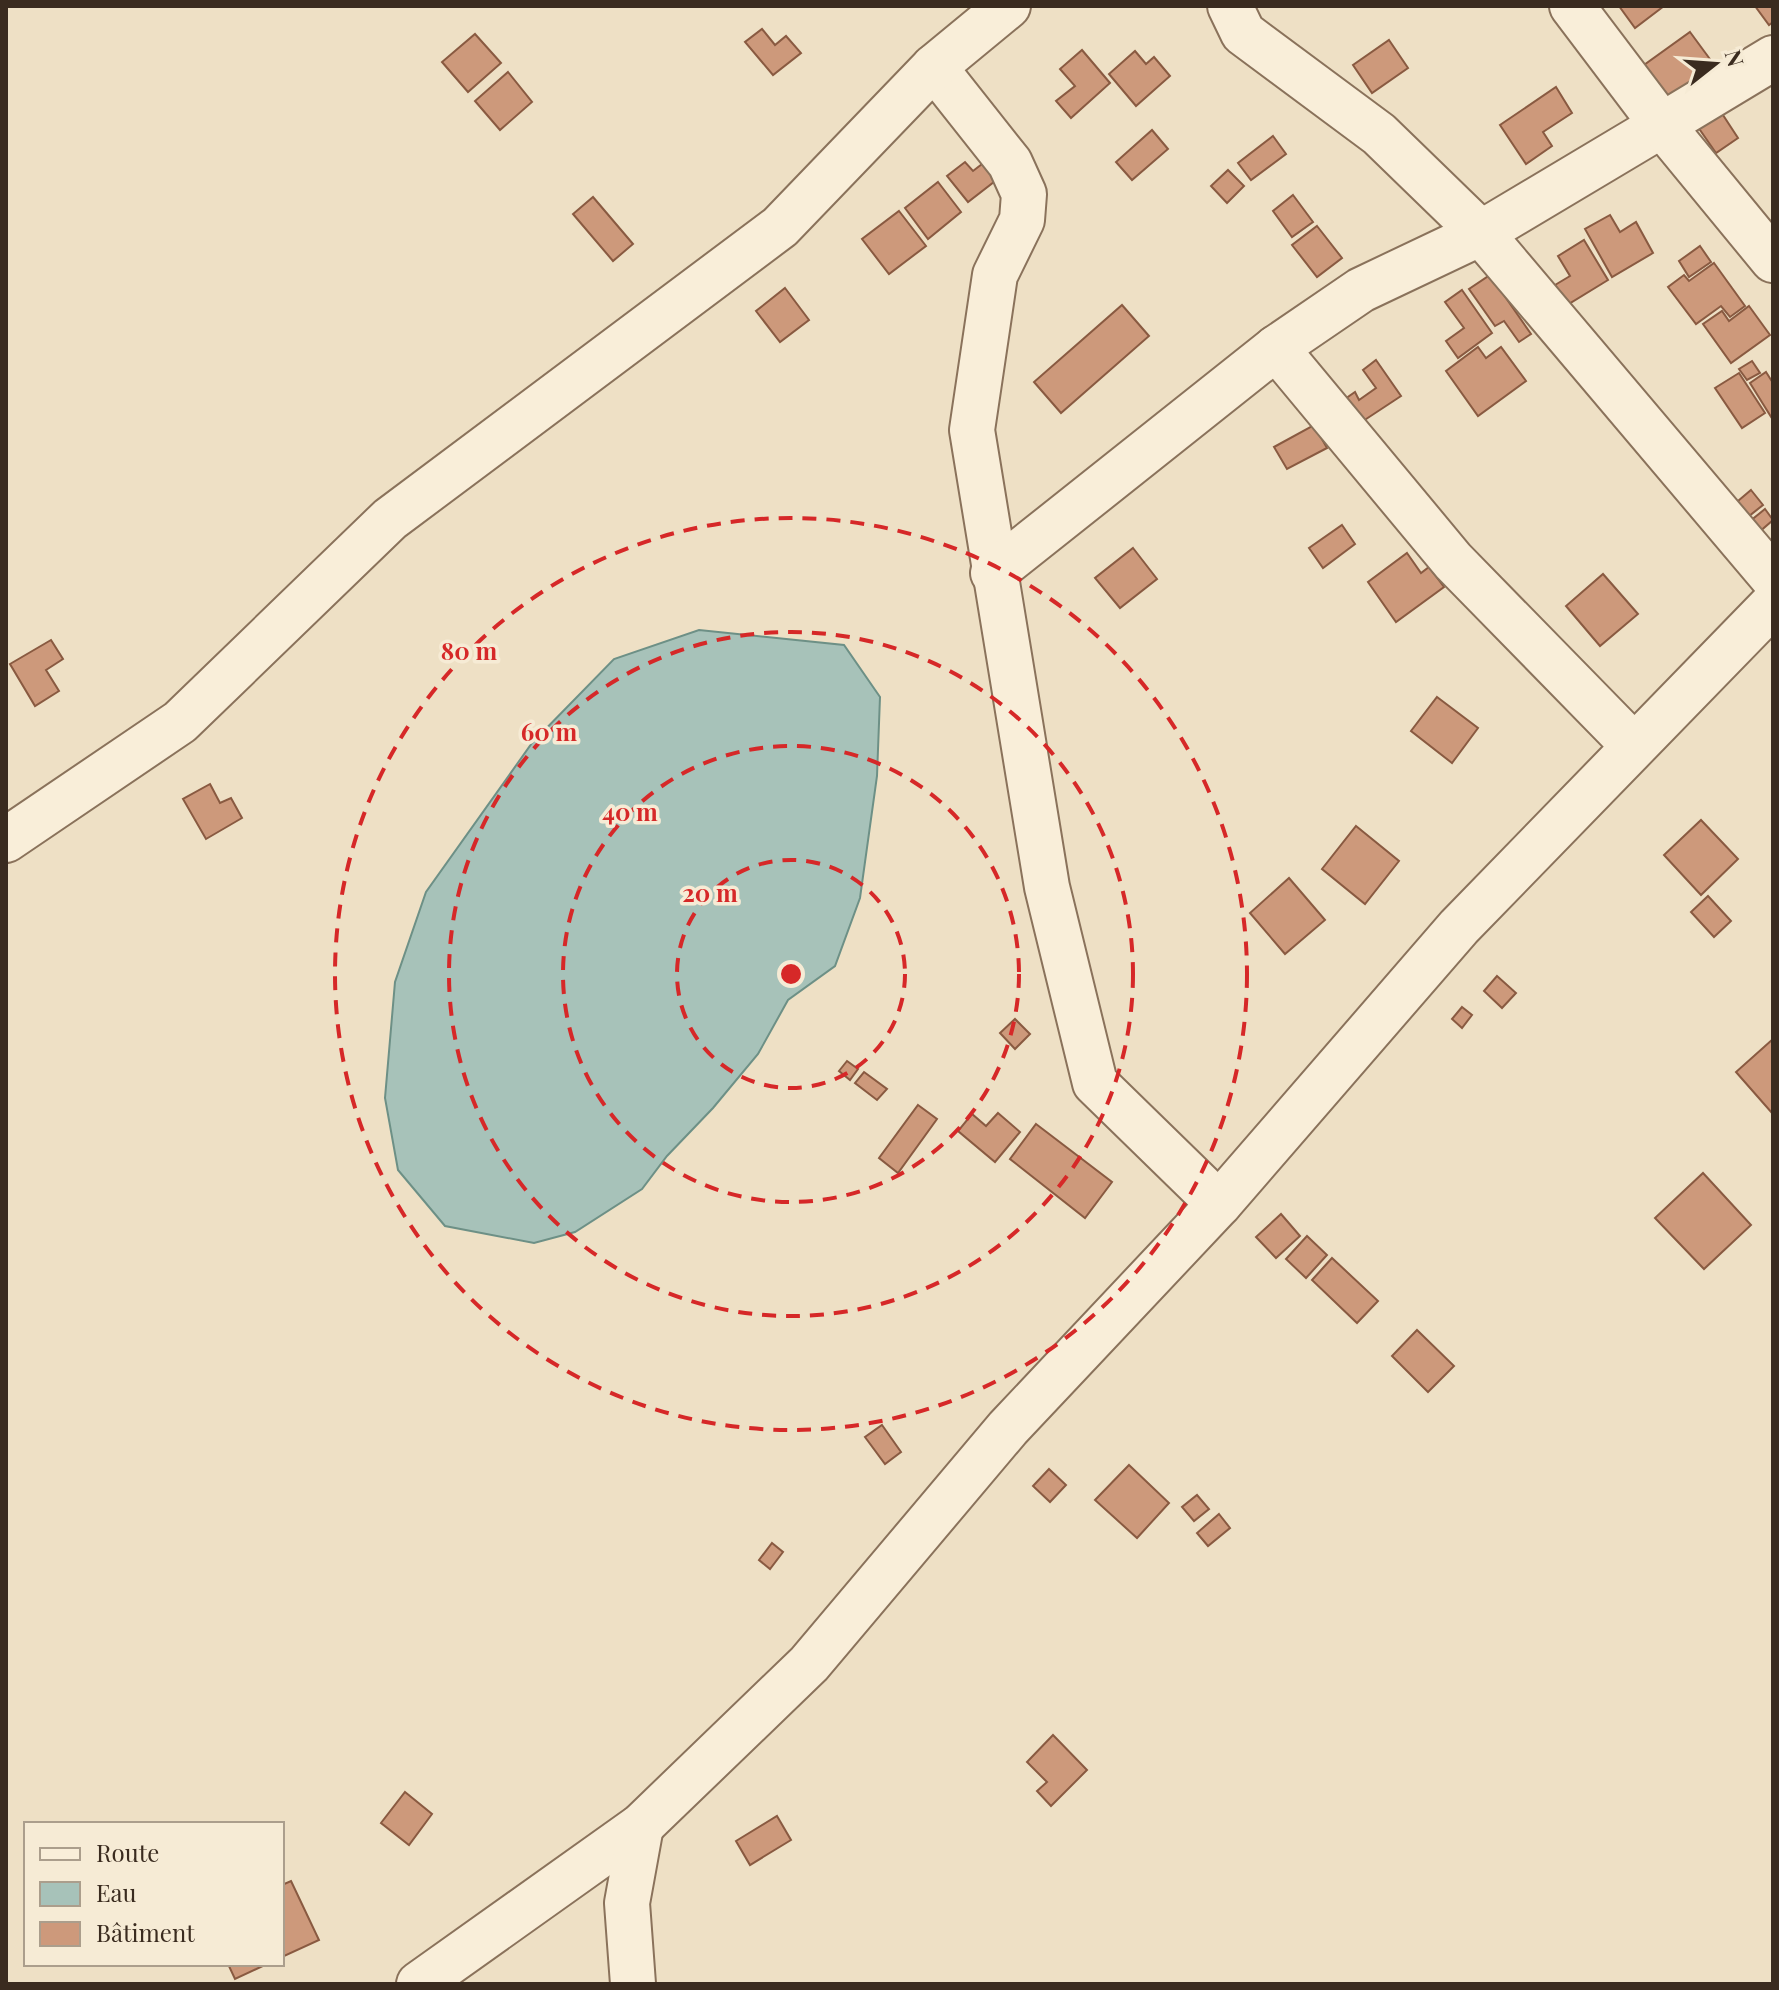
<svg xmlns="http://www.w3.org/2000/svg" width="1779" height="1990" font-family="'Playfair Display',serif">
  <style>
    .water { fill: #a7c2b9; stroke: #6d9086; stroke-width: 2 }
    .building { fill: #cd997b; stroke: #895a41; stroke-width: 2 }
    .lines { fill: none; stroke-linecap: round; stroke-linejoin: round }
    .minor-casing { stroke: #8a725b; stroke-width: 48 }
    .minor { stroke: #f9eed9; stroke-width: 44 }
    .ring { fill: none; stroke: #d62828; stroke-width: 4; stroke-dasharray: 14 10 }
    .centre { fill: #d62828; stroke: #f6ebd5; stroke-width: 4 }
    .ring-label { font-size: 24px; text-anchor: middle; font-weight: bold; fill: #d62828; stroke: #f6ebd5; stroke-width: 7; stroke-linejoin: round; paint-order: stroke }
  </style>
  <rect width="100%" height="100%" fill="#eee0c5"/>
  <path class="water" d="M699,630L844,645L880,697L877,776L860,898L835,966L788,1000L758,1054L713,1108L667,1156L642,1189L575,1232L534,1243L445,1226L398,1170L385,1098L395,982L426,892L532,743L614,659Z"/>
  <g class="building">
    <path d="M1619,6H1664L1635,28Z"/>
    <path d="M1755,6H1773V22L1769,25Z"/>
    <path d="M762,29L775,45L786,36L801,53L773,75L745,42Z"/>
    <path d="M1690,32L1715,66L1669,99L1644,65Z"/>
    <path d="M475,34L501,63L468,92L442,62Z"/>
    <path d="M1389,40L1408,68L1372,93L1353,65Z"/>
    <path d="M1082,50L1110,83L1071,118L1056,101L1075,86L1060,69Z"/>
    <path d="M1135,51L1146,64L1154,57L1170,76L1136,106L1109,74Z"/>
    <path d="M508,72L532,102L500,130L475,101Z"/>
    <path d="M1556,87L1572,113L1543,132L1552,146L1526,164L1500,125Z"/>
    <path d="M1721,112L1738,138L1716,153L1698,127Z"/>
    <path d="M1152,130L1168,149L1132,180L1116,162Z"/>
    <path d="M1273,136L1286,154L1251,180L1238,163Z"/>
    <path d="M986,161L999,178L968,202L947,176L965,162L973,171Z"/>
    <path d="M1228,170L1244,186L1227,203L1211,186Z"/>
    <path d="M938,182L961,212L928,239L905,208Z"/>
    <path d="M1293,195L1313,222L1292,237L1273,211Z"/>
    <path d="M593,197L633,244L613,261L573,214Z"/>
    <path d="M899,211L926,246L889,274L862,239Z"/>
    <path d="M1610,215L1620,232L1636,222L1653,253L1612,277L1585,229Z"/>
    <path d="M1317,226L1342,258L1317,277L1292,245Z"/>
    <path d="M1584,240L1608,280L1567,305L1555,285L1570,276L1558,256Z"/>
    <path d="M1700,246L1711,262L1689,277L1679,261Z"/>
    <path d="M1714,263L1745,306L1730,317L1721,306L1696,324L1668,287L1684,275L1689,281Z"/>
    <path d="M1490,275L1531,334L1519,342L1504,321L1495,326L1469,289Z"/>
    <path d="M785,288L809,320L780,342L756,311Z"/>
    <path d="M1462,290L1492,333L1458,358L1446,341L1464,328L1445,302Z"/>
    <path d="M1122,305L1149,336L1061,413L1034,382Z"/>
    <path d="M1749,306L1770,335L1731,363L1703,324L1722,311L1729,321Z"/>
    <path d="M1478,347L1486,358L1501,347L1526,381L1478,416L1446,371Z"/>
    <path d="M1376,360L1401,396L1351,429L1335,406L1355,392L1359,400L1376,388L1363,370Z"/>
    <path d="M1752,361L1760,373L1747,380L1739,369Z"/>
    <path d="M1766,372L1773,383V420L1750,383Z"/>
    <path d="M1739,373L1765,413L1742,428L1715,388Z"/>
    <path d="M1314,425L1327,448L1287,469L1274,447Z"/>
    <path d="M1751,490L1763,505L1744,520L1732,506Z"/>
    <path d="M1765,509L1773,520L1758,533L1749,522Z"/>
    <path d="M1342,525L1355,544L1323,568L1309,548Z"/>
    <path d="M1133,548L1157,579L1120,608L1095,578Z"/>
    <path d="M1407,553L1421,573L1429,567L1444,587L1396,622L1368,582Z"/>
    <path d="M1603,574L1638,614L1600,646L1566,606Z"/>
    <path d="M51,640L63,659L46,670L59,691L35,706L10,664Z"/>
    <path d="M1437,697L1478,728L1452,763L1411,731Z"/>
    <path d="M210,784L220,803L231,798L242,818L206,839L183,799Z"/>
    <path d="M1701,820L1738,859L1701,895L1664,855Z"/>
    <path d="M1356,826L1399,861L1365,904L1322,869Z"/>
    <path d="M1289,878L1325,920L1285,954L1250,913Z"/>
    <path d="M1708,896L1731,921L1714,937L1691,912Z"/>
    <path d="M1497,976L1516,993L1502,1008L1484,991Z"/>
    <path d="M1462,1007L1472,1015L1462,1028L1452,1019Z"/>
    <path d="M1015,1019L1030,1034L1015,1049L1000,1033Z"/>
    <path d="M1773,1039V1112L1772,1113L1736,1072Z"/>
    <path d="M847,1061L858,1069L850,1080L839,1071Z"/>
    <path d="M864,1072L887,1089L877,1100L855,1083Z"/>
    <path d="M918,1105L937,1119L898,1173L879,1158Z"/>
    <path d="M998,1113L1020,1132L995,1162L958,1131L972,1114L986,1126Z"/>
    <path d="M1036,1124L1112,1182L1085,1218L1010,1159Z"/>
    <path d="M1703,1173L1751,1225L1704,1269L1655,1218Z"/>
    <path d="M1281,1214L1300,1236L1276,1258L1256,1237Z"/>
    <path d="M1307,1236L1327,1255L1306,1278L1286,1259Z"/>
    <path d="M1332,1258L1378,1301L1357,1323L1312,1280Z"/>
    <path d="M1417,1330L1454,1366L1428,1392L1392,1356Z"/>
    <path d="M882,1425L901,1452L885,1464L865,1437Z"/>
    <path d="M1129,1465L1169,1503L1137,1538L1095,1500Z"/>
    <path d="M1049,1469L1066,1485L1050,1502L1033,1486Z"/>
    <path d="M1197,1495L1209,1509L1194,1521L1182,1507Z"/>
    <path d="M1219,1514L1230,1528L1208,1546L1197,1533Z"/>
    <path d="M772,1543L783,1552L770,1569L759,1560Z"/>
    <path d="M1053,1735L1087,1770L1051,1806L1037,1791L1047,1782L1027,1762Z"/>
    <path d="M405,1792L432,1814L409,1845L381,1823Z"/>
    <path d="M777,1816L791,1840L750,1865L736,1841Z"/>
    <path d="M291,1881L319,1940L282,1957V1885Z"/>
    <path d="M228,1964H267L235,1979Z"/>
  </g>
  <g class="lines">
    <defs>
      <g id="minor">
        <path d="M1572,6L1662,125L1481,233L1773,578"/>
        <path d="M1773,58L1662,125L1773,260"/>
        <path d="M934,67L1010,163L1024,194L1022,220L995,275L972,430L1047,887L1095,1083L1219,1204"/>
        <path d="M1276,348L1453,561L1633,745"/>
        <path d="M993,573L1276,348L1361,290L1481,233L1379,134L1243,33L1230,6"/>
        <path d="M6,840L180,722L390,519L780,227L934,67L1008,6"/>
        <path d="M419,1984L641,1826L809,1664L1008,1428L1219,1204L1459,927L1773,604"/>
        <path d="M633,1984L627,1903L641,1826"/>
      </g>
    </defs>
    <use href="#minor" class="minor-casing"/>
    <use href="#minor" class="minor"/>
  </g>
  <g class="ring">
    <circle cx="791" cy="974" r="114"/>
    <circle cx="791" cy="974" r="228"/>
    <circle cx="791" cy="974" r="342"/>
    <circle cx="791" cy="974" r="456"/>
  </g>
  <circle cx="791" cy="974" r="12" class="centre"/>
  <g class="ring-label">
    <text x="469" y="660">80 m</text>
    <text x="549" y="741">60 m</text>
    <text x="630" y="821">40 m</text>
    <text x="710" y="902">20 m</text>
  </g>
  <rect width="1779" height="1990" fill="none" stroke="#3a2b1f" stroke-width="16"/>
  <rect x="24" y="1822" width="260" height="144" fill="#f6ebd5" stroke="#ab9e8c" stroke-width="2"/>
  <rect x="40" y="1848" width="40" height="12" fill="#f9eed9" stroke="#ab9e8c" stroke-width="2"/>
  <text x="96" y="1862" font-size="24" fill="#3a2b1f">Route</text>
  <rect x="40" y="1882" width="40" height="24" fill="#a7c2b9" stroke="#ab9e8c" stroke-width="2"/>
  <text x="96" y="1902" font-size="24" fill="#3a2b1f">Eau</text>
  <rect x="40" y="1922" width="40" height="24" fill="#cd997b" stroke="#ab9e8c" stroke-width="2"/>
  <text x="96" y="1942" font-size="24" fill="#3a2b1f">Bâtiment</text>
  <g transform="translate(1715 64) rotate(73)" stroke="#f6ebd5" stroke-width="6" paint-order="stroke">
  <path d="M0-6L14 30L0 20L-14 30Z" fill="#3a2b1f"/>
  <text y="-12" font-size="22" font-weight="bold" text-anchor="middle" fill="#3a2b1f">N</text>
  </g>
</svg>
